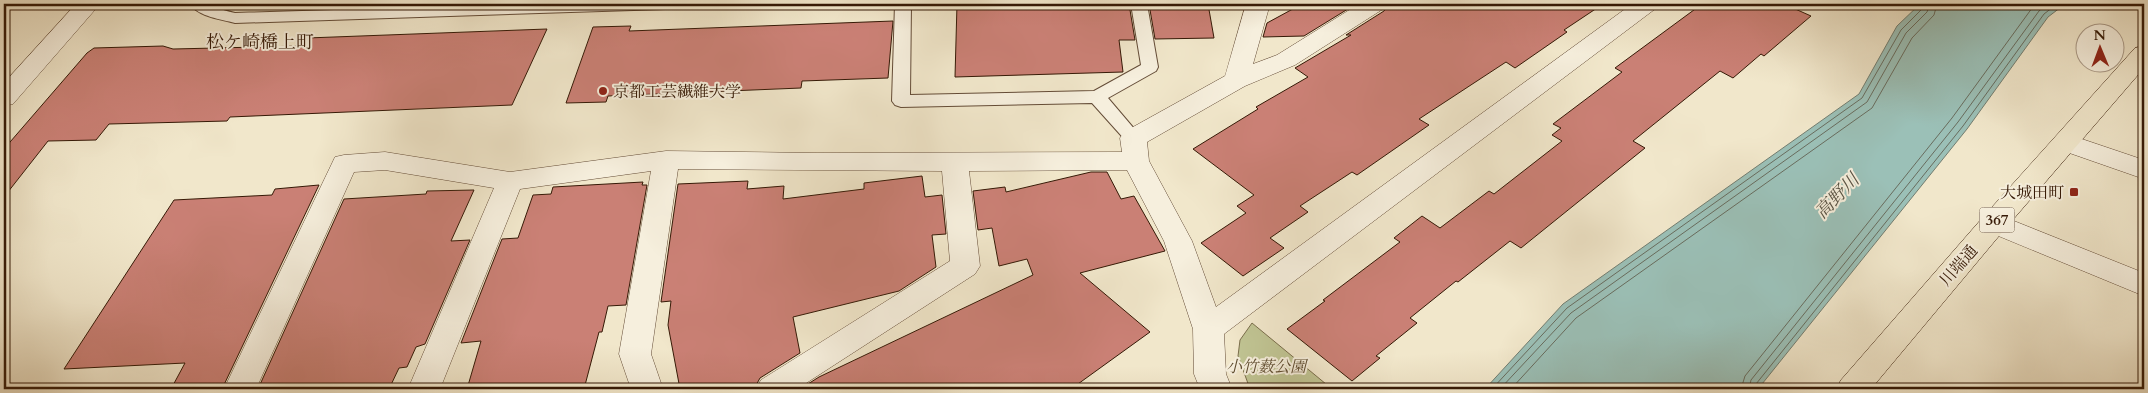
<svg xmlns="http://www.w3.org/2000/svg" width="2148" height="393" font-family="Cardo,'Noto Serif JP',serif">
  <style>
    .green { fill: #c0c493; stroke: #7a6e4c }
    .water { fill: #9bc0b7; stroke: #727d70 }
    .lines { fill: none; stroke-linecap: round; stroke-linejoin: round }
    .shore { stroke: #686c5e; stroke-width: 1 }
    .building { fill: #ca8075; stroke: #351906 }
    .service-casing { stroke: #644c37; stroke-width: 2 }
    .minor-casing { stroke: #644c37; stroke-width: 1 }
    .tertiary-casing { stroke: #644c37; stroke-width: 1 }
    .trunk-casing { stroke: #351906; stroke-width: 1 }
    .service { fill: #f6efdd; fill-rule: evenodd }
    .minor { fill: #f6efdd; fill-rule: evenodd }
    .tertiary { fill: #f6efdd; fill-rule: evenodd }
    .trunk { fill: #f1e7cb; fill-rule: evenodd }
    .poi-dot { fill: #8f2418; stroke: #f6efdd; stroke-width: 2 }
    .labels { text-anchor: middle; stroke-width: 4; stroke-linejoin: round; paint-order: stroke }
    .shield { fill: #f6efdd; stroke: #6f5946; stroke-width: 1 }
    .shield-label { font-size: 15px; font-weight: bold; fill: #351906 }
    .poi-label { font-size: 16px; fill: #351906; stroke: #f6efdd; text-anchor: start }
    .street-label { font-size: 16px; fill: #351906; stroke: #f6efdd }
    .park-label { font-size: 16px; font-style: italic; fill: #5f4c30; stroke: #f6efdd }
    .neighbourhood-label { font-size: 18px; fill: #351906; stroke: #f6efdd }
    .water-label { font-size: 18px; font-style: italic; fill: #595344; stroke: #f6efdd }
  </style>
  <rect width="100%" height="100%" fill="#f1e7cb"/>
  <filter id="stains"><feTurbulence type="fractalNoise" baseFrequency=".004" numOctaves="4"/><feColorMatrix values="0 0 0 0 .2 0 0 0 0 .09 0 0 0 0 .02 0 0 0 .5 -.17"/></filter>
  <radialGradient id="worn" r=".72"><stop offset=".6" stop-color="#630" stop-opacity="0"/><stop offset="1" stop-color="#630" stop-opacity=".3"/></radialGradient>
  <g class="green">
    <path d="M239,4H402L235,9Z"/>
    <path d="M1252,323L1332,389H1250L1238,356L1240,340Z"/>
  </g>
  <path class="water" d="M1920,4H2065L2048,17L1967,129L1758,389H1485L1563,304L1859,94L1897,26Z"/>
  <g class="lines">
    <g class="shore">
      <path d="M1492,389L1567,308L1862,98L1901,30L1922,9L1923,4"/>
      <path d="M1500,389L1571,313L1867,102L1906,33L1927,12L1930,4"/>
      <path d="M1511,389L1576,318L1872,108L1912,38L1934,15L1937,4"/>
      <path d="M1741,389L1745,376L1952,118L2035,4"/>
      <path d="M1749,389L1751,380L1958,122L2039,11L2047,4"/>
      <path d="M1755,389L1756,384L1963,126L2044,14L2057,4"/>
    </g>
  </g>
  <g class="building">
    <path d="M957,4H1129L1135,40H1119L1123,72L955,77Z"/>
    <path d="M1149,4H1208L1214,38L1155,39Z"/>
    <path d="M1302,4H1356L1304,36L1263,37L1267,23Z"/>
    <path d="M1389,4H1603L1564,30L1567,32L1515,68L1506,62L1419,119L1429,125L1357,175L1352,172L1300,206L1308,212L1270,238L1284,248L1243,276L1201,243L1246,213L1237,206L1254,195L1193,149L1258,109L1256,107L1308,77L1295,68L1351,35H1346L1384,11Z"/>
    <path d="M1702,4H1784L1811,16L1764,56L1761,54L1733,78L1720,71L1633,141L1645,148L1521,248L1510,241L1458,282L1456,281L1410,318L1417,323L1376,356L1380,358L1352,381L1287,329L1325,301L1323,300L1400,242L1394,238L1422,216L1440,228L1489,191L1494,194L1562,141L1552,135L1561,128L1553,124L1622,72L1615,68Z"/>
    <path d="M893,21L888,78L802,81L801,88L608,96L606,102L566,103L593,27L631,26L629,31Z"/>
    <path d="M547,29L512,105L230,117L227,121L109,124L96,140L48,141L4,197V149L87,53L94,48L163,46L173,49L302,46L307,38Z"/>
    <path d="M1091,172H1107L1121,199L1134,196L1165,251L1080,273L1150,332L1071,389H800L819,377L1033,275L1027,259L999,266L992,228L978,230L973,191L1005,187L1006,192Z"/>
    <path d="M922,176L925,197L942,195L946,234L932,235L936,267L899,291L793,317L800,353L760,378L754,389H680L668,325L671,301L661,302L678,184L748,181L747,189L784,186L783,199L864,189V183Z"/>
    <path d="M643,182L642,185H647L626,305L608,306L602,332H599L584,389H467L481,341L461,343L502,239L518,238L533,195L551,194L553,187Z"/>
    <path d="M319,185L222,389H171L185,363L64,369L174,200L272,195L275,189Z"/>
    <path d="M474,190L451,241L470,240L425,344L416,347L407,367L399,368L389,389H258L344,199L426,194L427,191Z"/>
  </g>
  <g class="lines">
    <defs>
      <g id="service">
        <path d="M190,4C208,3 218,9 235,13L527,4H673L671,7L665,9L235,23C221,19 199,17 190,4Z"/>
        <path d="M895,4H911L910,95L1094,91L1141,65L1131,4H1147L1158,67L1156,71L1108,98L1142,138L1139,142L1133,144L1127,142L1092,103L901,107L895,105L892,101Z"/>
      </g>
      <g id="minor">
        <path d="M1246,4H1270L1253,64L1277,55L1359,4H1387L1383,9L1295,65L1245,86L1147,142L1149,161L1192,241L1216,307L1632,4H1659L1655,9L1224,334L1226,374L1232,389H1200L1194,374L1193,329L1164,241L1127,170L969,171L980,266L975,274L797,389H756L761,380L950,261L942,171L678,169L651,354L663,389H631L619,354L651,171L520,189L440,389H408L494,188L385,170L354,172L256,389H224L335,157L344,155L385,152L510,172L666,151L817,153L1122,152L1120,138L1124,132L1225,76Z"/>
        <path d="M2067,134L2144,160V179L2058,149L2054,143L2058,137Z"/>
        <path d="M1994,213L2144,273V296L1984,230L1980,223L1984,216Z"/>
      </g>
      <path id="tertiary" d="M76,4H100L13,104L4,106V83Z"/>
      <path id="trunk" d="M2144,46V68L2004,230L1871,389H1836L1841,380L1984,216L2135,48Z"/>
    </defs>
    <use href="#service" class="service-casing"/>
    <use href="#minor" class="minor-casing"/>
    <use href="#tertiary" class="tertiary-casing"/>
    <use href="#trunk" class="trunk-casing"/>
    <use href="#service" class="service"/>
    <use href="#minor" class="minor"/>
    <use href="#tertiary" class="tertiary"/>
    <use href="#trunk" class="trunk"/>
  </g>
  <g class="poi-dot">
    <circle cx="603" cy="91" r="5"/>
    <rect x="2069" y="187" width="10" height="10" rx="2.5"/>
  </g>
  <g class="labels">
    <rect class="shield" x="1979.5" y="207.5" width="35" height="25" rx="4"/>
    <g class="shield-label">
      <text x="1997" y="225">367</text>
    </g>
    <g class="poi-label">
      <text x="613" y="97">京都工芸繊維大学</text>
      <text x="2064" y="198" text-anchor="end">大城田町</text>
    </g>
    <g class="street-label">
      <text transform="translate(1958 265) rotate(-49)" y="6">川端通</text>
    </g>
    <g class="park-label">
      <text x="1266" y="372">小竹薮公園</text>
    </g>
    <g class="neighbourhood-label">
      <text x="260" y="48">松ケ崎橋上町</text>
    </g>
    <g class="water-label">
      <text transform="translate(1837 196) rotate(-46)" y="6">高野川</text>
    </g>
  </g>
  <rect width="2148" height="393" fill="none" stroke="#f1e7cb" stroke-width="20"/>
  <rect x="5" y="5" width="2138" height="383" fill="none" stroke="#351906" stroke-width="2.5"/>
  <rect x="10" y="10" width="2128" height="373" fill="none" stroke="#351906"/>
  <g transform="translate(2100 48) rotate(359)"><circle r="24" fill="#f6efdd" stroke="#a99987"/>
  <path d="M0-4L9 19L0 12L-9 19Z" fill="#8f2418"/>
  <text y="-8" font-size="14" font-weight="bold" text-anchor="middle" fill="#351906">N</text>
  </g>
  <rect width="100%" height="100%" filter="url(#stains)"/>
  <rect width="100%" height="100%" fill="url(#worn)"/>
</svg>
